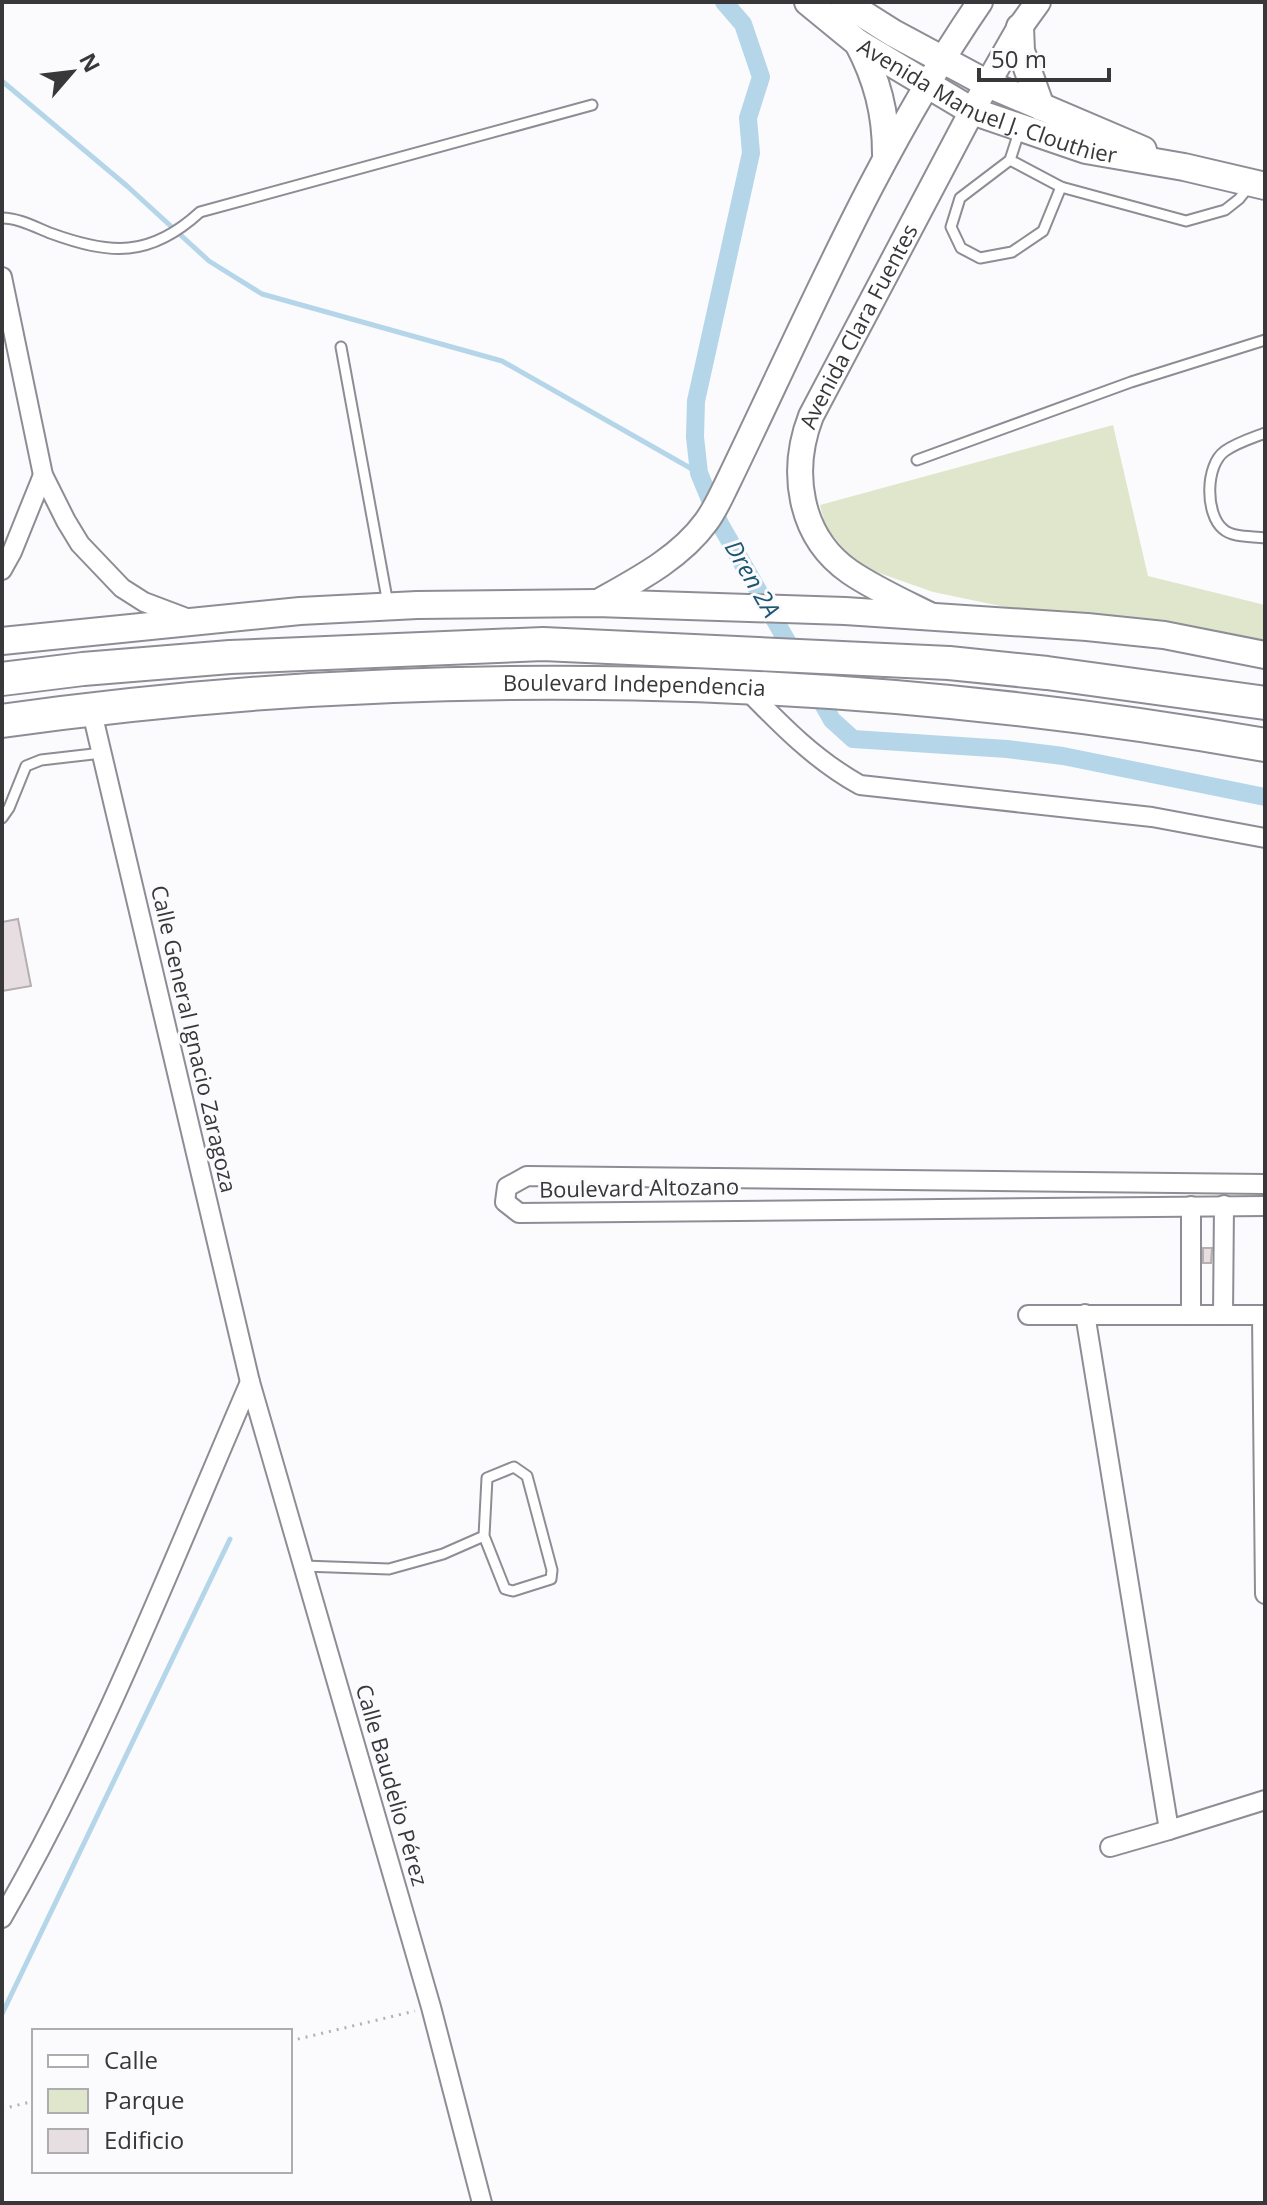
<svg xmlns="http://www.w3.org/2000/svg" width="1267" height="2205" font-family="'Open Sans',sans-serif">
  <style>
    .green { fill: #e0e6cc }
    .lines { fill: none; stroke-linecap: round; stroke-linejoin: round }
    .stream { stroke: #b5d6e9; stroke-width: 5 }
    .canal { stroke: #b5d6e9; stroke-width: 18 }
    .building { fill: #e7dee1; stroke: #b6aeb1; stroke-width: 2 }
    .service-casing { stroke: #8d8d95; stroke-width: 13 }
    .minor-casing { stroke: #8d8d95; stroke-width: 22 }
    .tertiary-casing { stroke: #8d8d95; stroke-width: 28 }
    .secondary-casing { stroke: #8d8d95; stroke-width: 30 }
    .trunk-casing { stroke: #8d8d95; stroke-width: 36 }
    .path { stroke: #b1b1b4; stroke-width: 3; stroke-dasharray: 2 6; stroke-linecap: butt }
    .service { stroke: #fff; stroke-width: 9 }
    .minor { stroke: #fff; stroke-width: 18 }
    .tertiary { stroke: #fff; stroke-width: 24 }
    .secondary { stroke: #fff; stroke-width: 26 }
    .trunk { stroke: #fff; stroke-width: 32 }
    .labels { text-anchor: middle; stroke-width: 6; stroke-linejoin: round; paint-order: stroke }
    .street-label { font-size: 22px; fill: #38383b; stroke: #fbfbfe }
    .water-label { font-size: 24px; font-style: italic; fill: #1e5672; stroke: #fbfbfe }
  </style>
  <rect width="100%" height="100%" fill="#fbfbfe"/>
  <path class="green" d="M1113,425L1148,576L1265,605V643L1015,609L933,592L868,569L846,551L826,528L820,505Z"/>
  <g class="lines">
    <g class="stream">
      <path d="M2,81L127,186L209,261L262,294L502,361L699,473"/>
      <path d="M2,2014L230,1539"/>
    </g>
    <path class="canal" d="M724,2L743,24L761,77L748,118L751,153L696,401L695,437L699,473L720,524L832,720L853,739L1007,749L1063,756L1265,797"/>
  </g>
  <g class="building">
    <path d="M18,919L31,986L2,991V922Z"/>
    <path d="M1203,1248H1212L1211,1263H1203Z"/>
  </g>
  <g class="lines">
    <defs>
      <g id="service">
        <path d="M1020,129L1010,160L1061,187L1186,221L1225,210L1239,199L1250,185"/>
        <path d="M1010,160L960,198L951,227L961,248L980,258L1012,252L1043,231L1061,187"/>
        <path d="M2,218C18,218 35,227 50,233C110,255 150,258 200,212L592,105"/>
        <path d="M341,347L388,604"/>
        <path d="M1265,433C1252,438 1236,443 1225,451C1205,465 1205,514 1223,529C1233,538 1252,536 1265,538"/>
        <path d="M917,460L1131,382L1265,340"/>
        <path d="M2,818L9,808L26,766L41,760L102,753"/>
        <path d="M303,1566L389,1569L443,1554L484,1536L505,1589L513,1591L551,1579L552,1570L527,1476L514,1467L487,1478L484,1536"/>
      </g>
      <g id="minor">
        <path d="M2,277L43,475L66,521L80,544L122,588L144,602L189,619"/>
        <path d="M2,570L12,552L43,475"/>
        <path d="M745,688C781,725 815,760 860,785L1152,817L1265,838"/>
        <path d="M91,708L250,1382L431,2007L482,2203"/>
        <path d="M1265,1184L527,1176L507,1187L505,1202L519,1213L1265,1206"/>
        <path d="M1085,1314L1169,1830L1265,1800"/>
        <path d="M1028,1315H1262L1265,1594"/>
        <path d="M1191,1315V1206"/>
        <path d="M1223,1315L1224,1205"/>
        <path d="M1110,1847L1169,1830"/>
        <path d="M2,1918C101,1747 172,1562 250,1382"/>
      </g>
      <g id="tertiary">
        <path d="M596,603C635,581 679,559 706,522C715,510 721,496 727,484C806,321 877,152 980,2"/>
        <path id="s1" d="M932,616C904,602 875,589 850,572C798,536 790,470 811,416L972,111L1020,27L1038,2"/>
      </g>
      <g id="secondary">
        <path id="s2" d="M808,2L858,43L972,111L1086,150L1184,167L1265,186"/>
        <path d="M844,2L893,33L988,84L1143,150"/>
        <path d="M1020,27L1021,51L1041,107"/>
        <path d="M858,43C877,79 886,113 886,154"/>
        <path d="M2,641L300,611L417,605L596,603L845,611L1087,627L1164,635L1265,655"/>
      </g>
      <g id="trunk">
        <path d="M2,679L83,669L230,657L543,644L949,663L1047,673L1265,703"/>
        <path id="s3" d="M2,721C420,662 849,672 1265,745"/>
      </g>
    </defs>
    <use href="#service" class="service-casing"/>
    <use href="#minor" class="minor-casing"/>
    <use href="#tertiary" class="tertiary-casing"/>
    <use href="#secondary" class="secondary-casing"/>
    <use href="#trunk" class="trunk-casing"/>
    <g class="path">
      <path d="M290,2041L415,2011"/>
      <path d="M2,2109L34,2101"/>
    </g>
    <use href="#service" class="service"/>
    <use href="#minor" class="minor"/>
    <use href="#tertiary" class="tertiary"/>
    <use href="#secondary" class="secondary"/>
    <use href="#trunk" class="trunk"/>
  </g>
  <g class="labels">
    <g class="street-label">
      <text dy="8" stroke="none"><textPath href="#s2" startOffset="208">Avenida Manuel J. Clouthier</textPath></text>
      <text dy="8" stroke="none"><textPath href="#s1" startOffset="368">Avenida Clara Fuentes</textPath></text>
      <text dy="8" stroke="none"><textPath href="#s3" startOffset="634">Boulevard Independencia</textPath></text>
      <text transform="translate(194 1039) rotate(77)" y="8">Calle General Ignacio Zaragoza</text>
      <text transform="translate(639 1188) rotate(-1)" y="8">Boulevard Altozano</text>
      <text transform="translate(392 1785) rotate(74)" y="8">Calle Baudelio Pérez</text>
    </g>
    <g class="water-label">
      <text transform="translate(752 579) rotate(60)" y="8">Dren 2A</text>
    </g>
  </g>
  <rect width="1267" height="2205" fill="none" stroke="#38383b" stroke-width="8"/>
  <rect x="32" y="2029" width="260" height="144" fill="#fbfbfe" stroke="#adadb0" stroke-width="2"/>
  <rect x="48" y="2055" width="40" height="12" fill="#ffffff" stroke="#adadb0" stroke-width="2"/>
  <text x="104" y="2069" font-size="24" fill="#38383b">Calle</text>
  <rect x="48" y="2089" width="40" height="24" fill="#e0e6cc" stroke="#adadb0" stroke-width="2"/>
  <text x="104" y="2109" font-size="24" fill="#38383b">Parque</text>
  <rect x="48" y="2129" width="40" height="24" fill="#e7dee1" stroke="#adadb0" stroke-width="2"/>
  <text x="104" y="2149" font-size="24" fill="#38383b">Edificio</text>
  <g transform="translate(72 72) rotate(62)" stroke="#fbfbfe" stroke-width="6" paint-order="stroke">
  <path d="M0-6L14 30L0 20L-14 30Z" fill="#38383b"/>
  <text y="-12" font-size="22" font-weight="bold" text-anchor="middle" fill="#38383b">N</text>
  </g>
  <path d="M979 68v12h130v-12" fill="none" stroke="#38383b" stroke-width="4"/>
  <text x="991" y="68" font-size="24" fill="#38383b" stroke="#fbfbfe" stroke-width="6" paint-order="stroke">50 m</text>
</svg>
